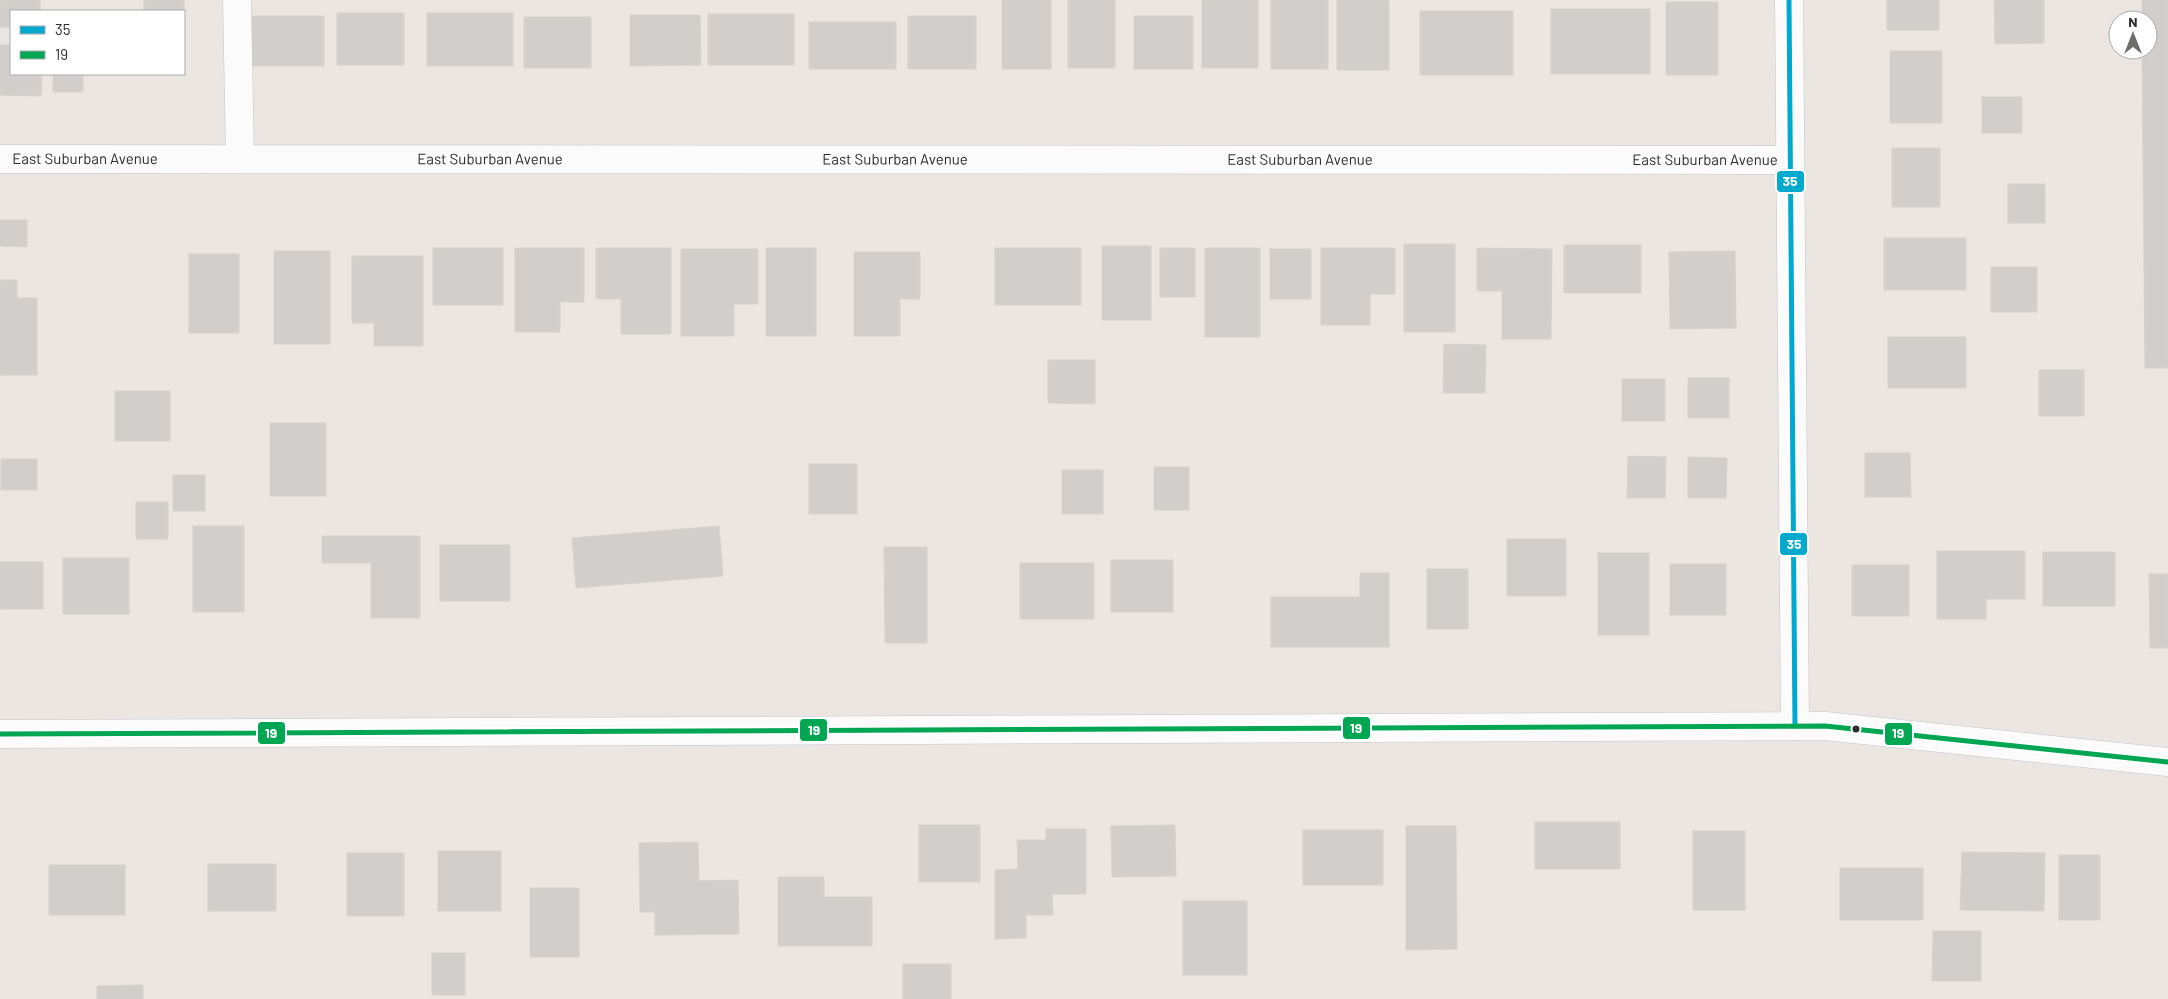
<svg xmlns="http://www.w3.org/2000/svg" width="2168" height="999" font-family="Barlow,sans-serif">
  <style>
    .building { fill: #d1cecb; stroke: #d6d2ce }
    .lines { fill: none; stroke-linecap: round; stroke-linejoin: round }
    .minor-casing { stroke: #c4c3c3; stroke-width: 29 }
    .minor { stroke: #fcfbfb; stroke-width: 28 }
    .bus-1-casing { stroke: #fff; stroke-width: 9 }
    .bus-2-casing { stroke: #fff; stroke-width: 9 }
    .bus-1 { stroke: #00a9ce; stroke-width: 5 }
    .bus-2 { stroke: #00a651; stroke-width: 5 }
    .bus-dot { fill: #2c2c2c; stroke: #fff; stroke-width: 2 }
    .labels { text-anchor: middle; stroke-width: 4.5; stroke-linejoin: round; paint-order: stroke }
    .street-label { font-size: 15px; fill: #2c2c2c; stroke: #fff }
    .line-badge { stroke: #fff; stroke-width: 2 }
    .badge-label { font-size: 14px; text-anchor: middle; font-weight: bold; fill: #fff }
  </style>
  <rect width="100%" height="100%" fill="#ebe6e2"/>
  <g class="building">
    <path d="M0,0H40V11H11V27H0Z"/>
    <rect x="144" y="0" width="40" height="11"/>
    <rect x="1002" y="0" width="49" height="69"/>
    <rect x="1068" y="0" width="47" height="68"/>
    <rect x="1202" y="0" width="56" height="68"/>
    <rect x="1271" y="0" width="57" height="69"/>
    <rect x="1337" y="0" width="52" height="70"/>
    <rect x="1887" y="0" width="52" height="30"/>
    <path d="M1994,0H2044V43L1995,44Z"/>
    <path d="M2142,0H2168V368H2145L2142,50H2148V20H2142Z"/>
    <rect x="1666" y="2" width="52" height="73"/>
    <rect x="1551" y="9" width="99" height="65"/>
    <rect x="1420" y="11" width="93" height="64"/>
    <rect x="337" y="13" width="67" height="52"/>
    <rect x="427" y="13" width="86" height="53"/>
    <rect x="708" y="14" width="86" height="51"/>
    <path d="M630,15H700L701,65L630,66Z"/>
    <rect x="252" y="16" width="72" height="50"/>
    <rect x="908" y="16" width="68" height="53"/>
    <rect x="1134" y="16" width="59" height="53"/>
    <rect x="524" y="17" width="67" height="51"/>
    <rect x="809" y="22" width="87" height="47"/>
    <path d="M0,45H11V74H42L41,96L0,95Z"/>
    <rect x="1890" y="51" width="52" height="72"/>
    <rect x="53" y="74" width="30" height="18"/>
    <rect x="1982" y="97" width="40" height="36"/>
    <rect x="1892" y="148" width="48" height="59"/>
    <rect x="2008" y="184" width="37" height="39"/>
    <path d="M0,220H27V247L0,246Z"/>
    <rect x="1884" y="238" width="82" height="52"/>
    <rect x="1404" y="244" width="51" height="88"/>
    <rect x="1564" y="245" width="77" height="48"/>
    <rect x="1102" y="246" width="49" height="74"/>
    <rect x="433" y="248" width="70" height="57"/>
    <path d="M515,248H584V302H560V332H515Z"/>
    <path d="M596,248H671V334H621V299H596Z"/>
    <rect x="766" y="248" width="50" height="88"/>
    <rect x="995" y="248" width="86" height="57"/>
    <rect x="1160" y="248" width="35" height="49"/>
    <rect x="1205" y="248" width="55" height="89"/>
    <path d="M1321,248H1395V294H1370V325H1321Z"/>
    <path d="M1477,248L1552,249L1551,339H1502V291H1477Z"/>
    <path d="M681,249H758V304H734V336H681Z"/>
    <rect x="1270" y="249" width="41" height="50"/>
    <rect x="274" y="251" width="56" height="93"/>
    <path d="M1735,251L1736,328L1670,329L1669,252Z"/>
    <path d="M854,252H920V299H900V336H854Z"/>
    <rect x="189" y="254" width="50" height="79"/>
    <path d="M352,256H423V346H374V323H352Z"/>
    <rect x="1991" y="267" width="46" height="45"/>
    <path d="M0,280H17V298H37V375H0Z"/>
    <rect x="1888" y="337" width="78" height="51"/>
    <path d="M1444,344L1486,345L1485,393H1443Z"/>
    <path d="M1048,360H1095V404L1048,403Z"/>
    <rect x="2039" y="370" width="45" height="46"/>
    <rect x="1688" y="378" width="41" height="40"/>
    <rect x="1622" y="379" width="43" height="42"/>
    <rect x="115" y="391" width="55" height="50"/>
    <rect x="270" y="423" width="56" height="73"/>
    <path d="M1865,453H1910L1911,497H1865Z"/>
    <path d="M1628,456L1666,457L1665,498H1627Z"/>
    <path d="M1688,457L1727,458L1726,498H1688Z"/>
    <rect x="1" y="459" width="36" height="31"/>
    <rect x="809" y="464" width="48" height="50"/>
    <rect x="1154" y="467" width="35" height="43"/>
    <rect x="1062" y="470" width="41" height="44"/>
    <rect x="173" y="475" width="32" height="36"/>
    <rect x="136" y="502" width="32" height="37"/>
    <rect x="193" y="526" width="51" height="86"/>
    <path d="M719,526L723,576L576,588L572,538Z"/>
    <path d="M322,536H420V618H371V563H322Z"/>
    <rect x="1507" y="539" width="59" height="57"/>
    <rect x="440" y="545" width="70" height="56"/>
    <path d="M884,547H927V643H885Z"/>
    <path d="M1937,551H2025V599H1986V619H1937Z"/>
    <rect x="2043" y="552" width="72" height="54"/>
    <rect x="1598" y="553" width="51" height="82"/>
    <rect x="63" y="558" width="66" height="56"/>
    <rect x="1111" y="560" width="62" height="52"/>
    <rect x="0" y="562" width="43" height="47"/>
    <rect x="1020" y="563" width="74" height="56"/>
    <rect x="1670" y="564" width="56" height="51"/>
    <rect x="1852" y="565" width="57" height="51"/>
    <rect x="1427" y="569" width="41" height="60"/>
    <path d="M1360,573H1389V647H1271V597H1360Z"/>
    <path d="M2149,574H2168V648H2150Z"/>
    <rect x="1535" y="822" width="85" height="47"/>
    <rect x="919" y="825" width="61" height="57"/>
    <path d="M1175,825L1176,876L1112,877L1111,826Z"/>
    <path d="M1406,826H1456L1457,949L1406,950Z"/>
    <path d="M1046,829H1086V894H1052L1053,915H1026V938L995,939V870L1018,869L1017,840H1046Z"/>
    <rect x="1303" y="830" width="80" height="55"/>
    <rect x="1693" y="831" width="52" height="79"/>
    <path d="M698,842L699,881L738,880L739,934L655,935V912H640L639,843Z"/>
    <rect x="438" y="851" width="63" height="60"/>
    <path d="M1962,852L2045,853L2044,911L1960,910Z"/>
    <rect x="347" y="853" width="57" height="63"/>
    <rect x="2059" y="855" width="41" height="65"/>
    <rect x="208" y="864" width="68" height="47"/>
    <rect x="49" y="865" width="76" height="50"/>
    <rect x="1840" y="868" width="83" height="52"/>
    <path d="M778,877H824V897H872V946H778Z"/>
    <rect x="530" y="888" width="49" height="69"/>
    <rect x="1183" y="901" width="64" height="74"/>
    <path d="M1933,931H1981V981H1932Z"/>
    <rect x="432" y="953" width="33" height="42"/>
    <rect x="903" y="964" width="48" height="35"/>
    <path d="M143,985V999H97V986Z"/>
  </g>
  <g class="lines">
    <defs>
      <g id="minor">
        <path d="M237,0L240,158"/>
        <path d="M1789,0L1795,726"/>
        <path id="s1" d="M0,159L1790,160"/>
        <path d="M0,734L1825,726L2168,762"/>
      </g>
    </defs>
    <use href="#minor" class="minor-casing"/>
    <use href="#minor" class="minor"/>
    <defs>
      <path id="bus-1" d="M1789,0L1795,726"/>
      <path id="bus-2" d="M0,734L1825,726L2168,762"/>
    </defs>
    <use href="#bus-1" class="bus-1-casing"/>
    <use href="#bus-2" class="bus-2-casing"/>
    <use href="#bus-1" class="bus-1"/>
    <use href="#bus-2" class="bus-2"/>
  </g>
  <circle class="bus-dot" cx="1856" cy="729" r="4.5"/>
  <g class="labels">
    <g class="street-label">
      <text dy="5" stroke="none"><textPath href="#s1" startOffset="85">East Suburban Avenue</textPath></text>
      <text dy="5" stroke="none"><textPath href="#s1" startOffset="490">East Suburban Avenue</textPath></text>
      <text dy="5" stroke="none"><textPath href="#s1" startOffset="895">East Suburban Avenue</textPath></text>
      <text dy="5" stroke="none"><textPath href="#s1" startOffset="1300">East Suburban Avenue</textPath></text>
      <text dy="5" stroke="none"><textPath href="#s1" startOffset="1705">East Suburban Avenue</textPath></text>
    </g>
  </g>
  <g class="line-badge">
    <rect x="1776" y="170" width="29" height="23" rx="5" fill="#00a9ce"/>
    <rect x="1779" y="532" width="29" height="24" rx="5" fill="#00a9ce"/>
    <rect x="1342" y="716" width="29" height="24" rx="5" fill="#00a651"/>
    <rect x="799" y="718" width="29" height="24" rx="5" fill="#00a651"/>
    <rect x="257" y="721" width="29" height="24" rx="5" fill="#00a651"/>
    <rect x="1884" y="722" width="29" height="24" rx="5" fill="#00a651"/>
  </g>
  <g class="badge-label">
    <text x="1790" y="186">35</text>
    <text x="1794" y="549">35</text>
    <text x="1356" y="733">19</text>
    <text x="814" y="735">19</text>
    <text x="271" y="738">19</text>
    <text x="1898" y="738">19</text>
  </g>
  <rect x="10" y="10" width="175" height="65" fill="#ffffff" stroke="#ababab"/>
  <rect x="20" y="26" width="25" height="8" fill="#00a9ce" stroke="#ababab"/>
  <text x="55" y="35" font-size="15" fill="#2c2c2c">35</text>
  <rect x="20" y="51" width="25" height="8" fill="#00a651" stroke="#ababab"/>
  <text x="55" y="60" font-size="15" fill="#2c2c2c">19</text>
  <g transform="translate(2133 35)"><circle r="24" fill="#ffffff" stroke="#ababab"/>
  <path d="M0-4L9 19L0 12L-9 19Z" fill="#6f6d6c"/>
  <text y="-8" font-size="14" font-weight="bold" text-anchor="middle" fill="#2c2c2c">N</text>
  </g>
</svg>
